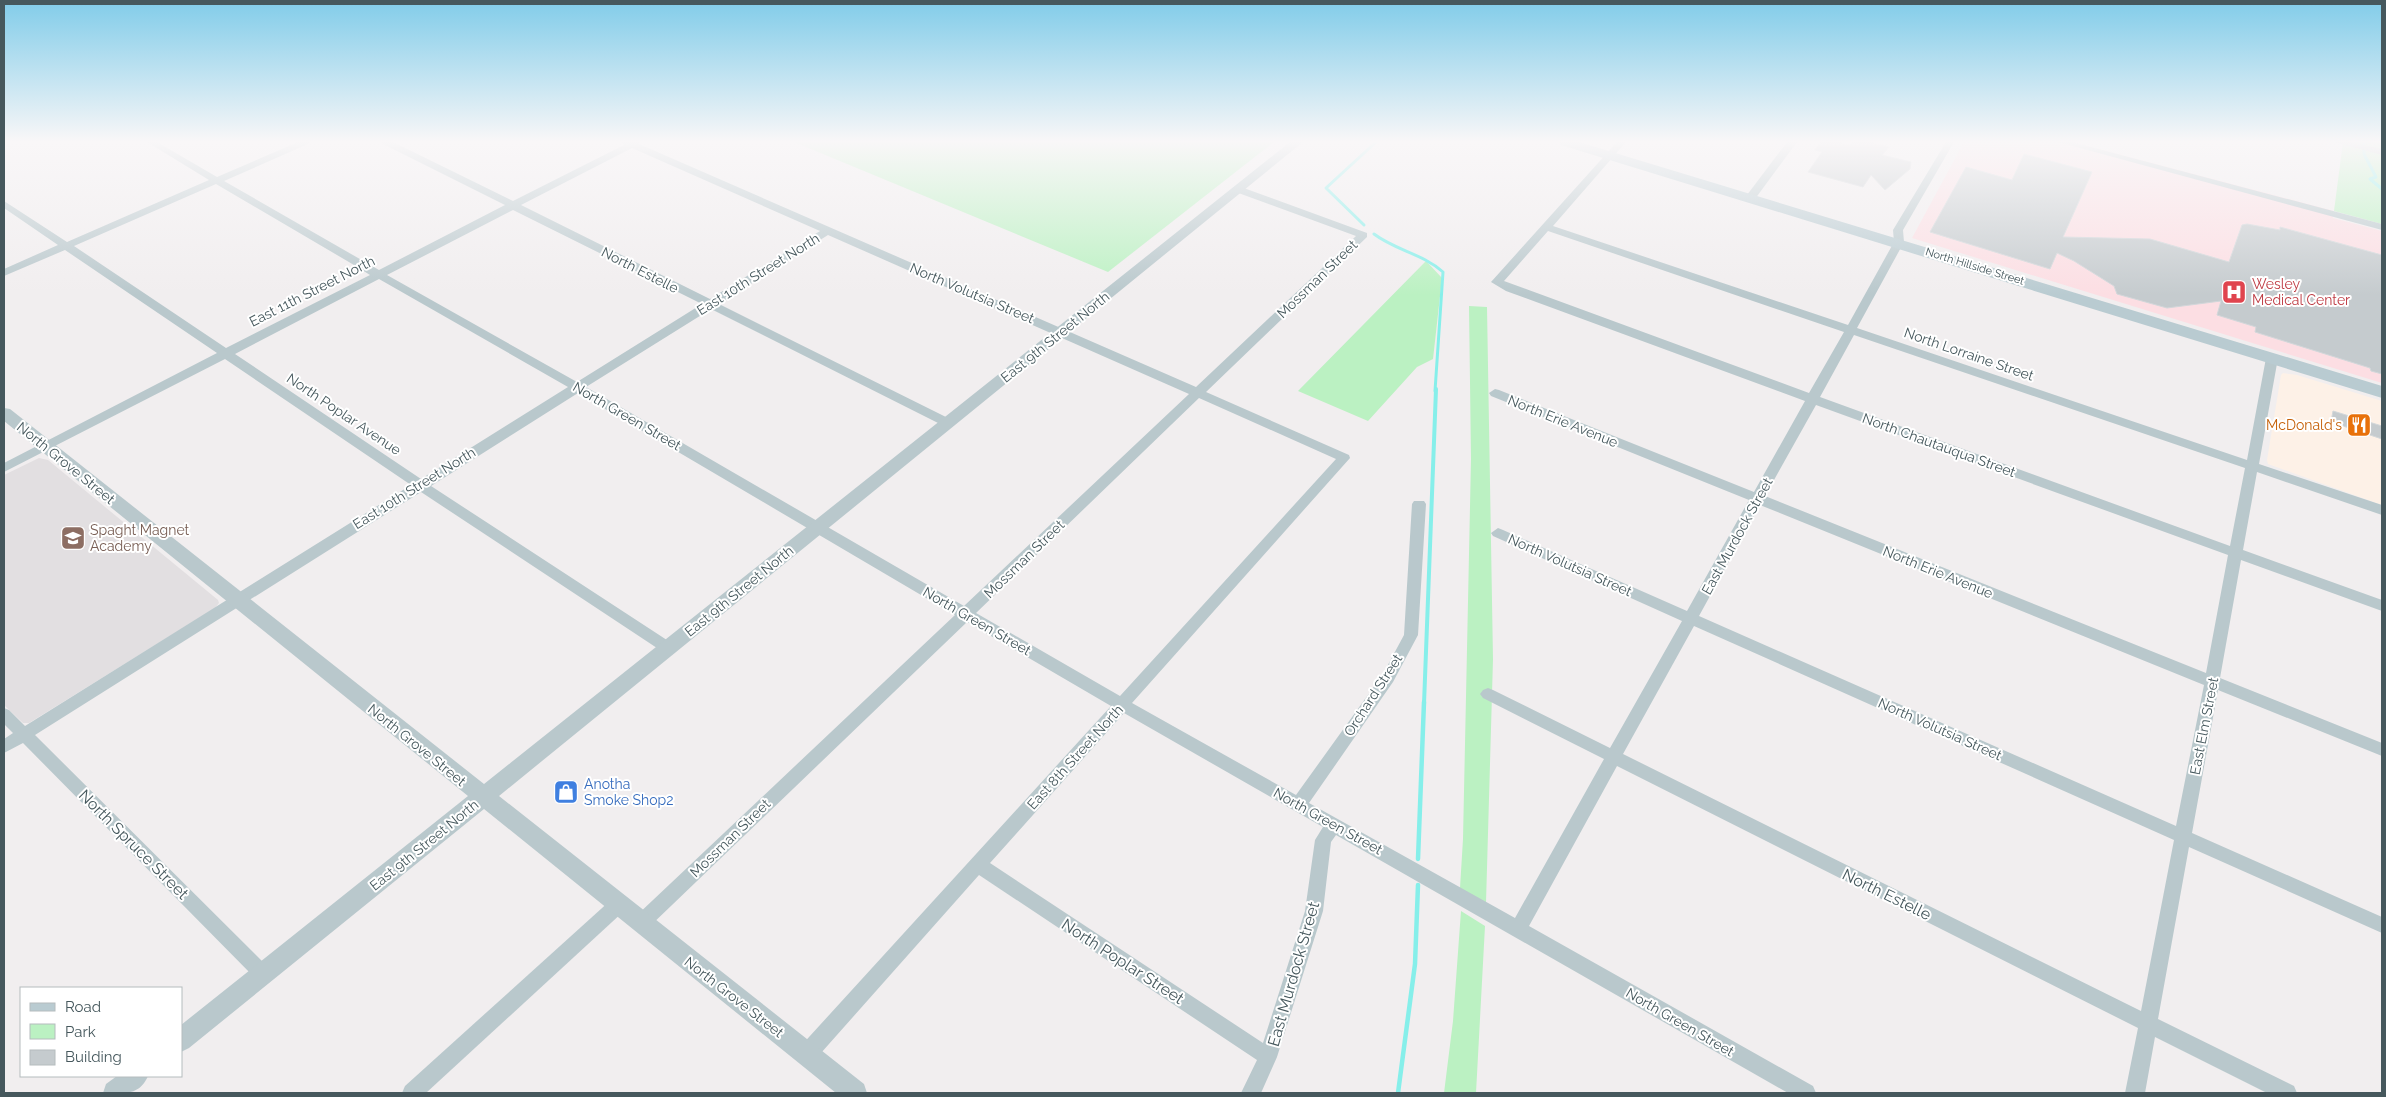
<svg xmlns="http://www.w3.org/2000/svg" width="2386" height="1097" font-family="Raleway,sans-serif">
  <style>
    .commercial { fill: #fdf1e7 }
    .education { fill: #e2dfe1 }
    .medical { fill: #fcdee3 }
    .green { fill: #bbf1c2 }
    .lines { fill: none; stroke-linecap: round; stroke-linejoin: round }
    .stream-far2 { stroke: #86efea; stroke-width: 3 }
    .stream-far1 { stroke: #86efea; stroke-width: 4 }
    .stream { stroke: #86efea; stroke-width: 4.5 }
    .building { fill: #c5cbce; stroke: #d2d7da }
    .minor { fill: #b9c8cc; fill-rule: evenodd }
    .tertiary { fill: #b9c8cc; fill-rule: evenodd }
    .secondary { fill: #b9cbd1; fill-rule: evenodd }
    .labels { text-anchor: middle; stroke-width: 4; stroke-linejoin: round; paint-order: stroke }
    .far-street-label { font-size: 11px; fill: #46585d; stroke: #fff }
    .street-label { font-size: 14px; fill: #46585d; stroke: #fff }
    .health-label { font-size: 14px; fill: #be3a42; stroke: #fff; text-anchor: start }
    .food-label { font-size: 14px; fill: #c56008; stroke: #fff; text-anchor: end }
    .education-label { font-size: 14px; fill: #785e54; stroke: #fff; text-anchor: start }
    .shop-label { font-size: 14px; fill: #366cbe; stroke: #fff; text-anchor: start }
    .near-street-label { font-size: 16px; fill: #46585d; stroke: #fff }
  </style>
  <rect width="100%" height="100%" fill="#f1eeef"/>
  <path class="commercial" d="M2283,373L2297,375L2382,401V505L2268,464L2267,460L2281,375Z"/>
  <path class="education" d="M39,458L48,460L218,600L219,603L215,608L29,723H23L4,705V475Z"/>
  <path class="medical" d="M1964,142H2073L2334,211L2333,218L2382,231V383L1912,238Z"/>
  <g class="green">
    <path d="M794,142H1274L1108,272Z"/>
    <path d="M2343,142H2382V224L2334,211Z"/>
    <path d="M1426,261L1442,278L1433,359L1417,367L1368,421L1298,391Z"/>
    <path d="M1469,306L1487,307L1493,659L1486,903L1460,888L1463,839L1471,459Z"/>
    <path d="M1461,911L1485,926L1476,1093H1444L1453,1021Z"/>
  </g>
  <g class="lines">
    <g class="stream-far2">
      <path d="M2364,142V154L2376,177L2370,179L2382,189"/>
      <path d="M1364,225L1326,188L1376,142"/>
      <path d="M1374,234C1395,250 1423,254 1443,272L1435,391"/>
    </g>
    <path class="stream-far1" d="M1424,704L1436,389"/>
    <g class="stream">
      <path d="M1418,859L1424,702"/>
      <path d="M1398,1093L1415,964L1418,885"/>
    </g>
  </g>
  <g class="building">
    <path d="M1821,142H1837L1850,145L1853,142H1870L1889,147L1882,155L1911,162L1910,169L1885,190L1871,175L1863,187L1808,172L1822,152L1815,150Z"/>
    <path d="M2024,154L2092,172L2063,237L2150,239L2229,262L2242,225L2247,224L2280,230V227L2382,255V374L2371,371L2370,368L2255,332L2256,327L2217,315L2221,301L2167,308L2117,294L2114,286L2074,261L2057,253L2050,269L1930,232L1966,167L2012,180Z"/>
    <path d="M2333,411L2382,426V439L2331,422Z"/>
  </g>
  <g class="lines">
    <g class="minor">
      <path d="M147,142H157L217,177L298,142H309L308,144L224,181L379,270L505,205L383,144L382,142H393L513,201L624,145L622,142H640L639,144L1196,387L1356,236L1233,191V187H1241L1367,233V237L1206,392L1349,455L1350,458L1132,703L1296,795L1383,674L1404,635L1412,504L1414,501H1424L1426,504L1418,635L1393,682L1309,803L1515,918L1604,759L1483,698L1480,694L1483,690L1488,688L1493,690L1610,748L1682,621L1493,536L1491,533L1498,528L1503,530L1687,611L1749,500L1491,396L1489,393L1495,389L1499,390L1754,492L1805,401L1506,291L1491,282L1617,142H1626L1553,226L1848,325L1894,242L1893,230L1946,142H1954L1903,230L1904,242L1857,328L2247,460L2266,358L2268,355H2276L2278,358L2259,464L2382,505V515L2257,472L2243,550L2382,600V611L2241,560L2220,678L2382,743V756L2218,690L2192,833L2382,917V933L2189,847L2158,1019L2294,1086L2297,1093H2267L2155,1037L2145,1093H2125L2138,1028L1617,766L1529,926L1813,1086L1816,1093H1788L1336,835L1331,842L1323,911L1277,1057L1261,1093H1241L1257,1060L979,875L813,1062L806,1064L799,1062L797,1055L799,1048L1111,706L967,622L647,929L641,931L635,929L632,923L635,917L955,615L578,393L431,486L673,644L675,648L673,652H663L421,492L35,735L269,968L272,974L269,980L263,983L257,980L23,743L4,753V739L13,733L4,724V708L9,710L25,726L411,485L225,359L4,472V463L217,353L65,250L4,276V269L58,245L4,208V201L67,242L209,180ZM632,148L820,231L710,299L521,205ZM216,184L354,265L370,275L226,348L74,246ZM513,210L702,304L577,382L387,275ZM1548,231L1844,332L1809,393L1504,281ZM828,235L1189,394L964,606L586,387L711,309L944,426H952L954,423L952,420L719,304ZM379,279L568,387L421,479L235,354ZM1854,335L2245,468L2230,546L1820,397ZM1199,398L1336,459L1120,696L976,613ZM1816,405L2228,555L2206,673L1765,496ZM1760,505L2204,685L2176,826L1699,616ZM1694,626L2174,840L2141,1011L1623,754ZM1124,713L1323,827L1315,840L1305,911L1263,1043L990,863Z"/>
      <path d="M1787,142H1797L1755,199H1747V195Z"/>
      <path d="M2058,142H2072L2382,224V230Z"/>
      <path d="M2334,142H2349L2382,149V155Z"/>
      <path d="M618,897L624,899L627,905L624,911L426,1093H402L405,1086L612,899Z"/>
    </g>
    <g class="tertiary">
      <path d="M1290,142H1303L499,796L864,1084L867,1093H836L484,809L189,1048L181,1052V1025L468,796L4,421V408L10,409L484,784Z"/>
      <path d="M117,1076H148C139,1097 122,1093 103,1093L106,1084Z"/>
    </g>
    <path class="secondary" d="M1559,142H1579L2382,386V398L1561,145Z"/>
  </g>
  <linearGradient id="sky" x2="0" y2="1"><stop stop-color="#81cce9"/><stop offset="0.48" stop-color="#f9f7f8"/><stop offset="1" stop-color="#f9f7f8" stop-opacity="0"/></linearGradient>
  <rect width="2386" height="295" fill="url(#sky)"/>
  <defs>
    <symbol id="hospital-square" viewBox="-11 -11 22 22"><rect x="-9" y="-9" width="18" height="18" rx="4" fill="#e0444e" stroke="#fff"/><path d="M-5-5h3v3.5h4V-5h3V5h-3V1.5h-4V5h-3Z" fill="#fff"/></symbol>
    <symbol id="restaurant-square" viewBox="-11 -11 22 22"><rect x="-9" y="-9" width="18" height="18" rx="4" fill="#e8710a" stroke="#fff"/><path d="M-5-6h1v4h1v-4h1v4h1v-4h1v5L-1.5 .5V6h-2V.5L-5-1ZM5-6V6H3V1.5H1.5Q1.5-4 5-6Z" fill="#fff"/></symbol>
    <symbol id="school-square" viewBox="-11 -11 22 22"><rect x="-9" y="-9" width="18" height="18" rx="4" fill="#8d6e63" stroke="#fff"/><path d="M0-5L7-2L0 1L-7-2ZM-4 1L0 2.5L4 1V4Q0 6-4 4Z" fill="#fff"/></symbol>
    <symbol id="shop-square" viewBox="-11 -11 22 22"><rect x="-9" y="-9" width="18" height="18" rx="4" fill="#3f7fe0" stroke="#fff"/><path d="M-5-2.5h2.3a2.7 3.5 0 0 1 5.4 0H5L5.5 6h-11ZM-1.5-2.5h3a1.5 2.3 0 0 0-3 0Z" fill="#fff"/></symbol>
  </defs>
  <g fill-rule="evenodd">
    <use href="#hospital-square" x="2220" y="278" width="28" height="28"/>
    <use href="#restaurant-square" x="2345" y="411" width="28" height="28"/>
    <use href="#school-square" x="59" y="524" width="28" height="28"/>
    <use href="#shop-square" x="552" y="778" width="28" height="28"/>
  </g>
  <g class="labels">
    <g class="far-street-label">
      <text transform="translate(1975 266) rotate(17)" y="4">North Hillside Street</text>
    </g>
    <g class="street-label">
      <text transform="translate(640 270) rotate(27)" y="5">North Estelle</text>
      <text transform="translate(758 274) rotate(-32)" y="5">East 10th Street North</text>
      <text transform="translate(1317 279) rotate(-44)" y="5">Mossman Street</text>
      <text transform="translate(312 291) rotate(-27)" y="5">East 11th Street North</text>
      <text transform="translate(972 293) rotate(23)" y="5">North Volutsia Street</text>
      <text transform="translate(1055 337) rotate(-39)" y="5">East 9th Street North</text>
      <text transform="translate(1969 354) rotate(19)" y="5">North Lorraine Street</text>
      <text transform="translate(344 414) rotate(34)" y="5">North Poplar Avenue</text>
      <text transform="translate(627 416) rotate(30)" y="5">North Green Street</text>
      <text transform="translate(1563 421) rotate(22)" y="5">North Erie Avenue</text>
      <text transform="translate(1939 445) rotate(20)" y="5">North Chautauqua Street</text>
      <text transform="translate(66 463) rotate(39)" y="5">North Grove Street</text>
      <text transform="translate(414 488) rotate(-32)" y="5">East 10th Street North</text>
      <text transform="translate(1737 536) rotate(-61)" y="5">East Murdock Street</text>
      <text transform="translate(1024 559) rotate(-44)" y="5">Mossman Street</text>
      <text transform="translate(1570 565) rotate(24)" y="5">North Volutsia Street</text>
      <text transform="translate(1938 572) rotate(22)" y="5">North Erie Avenue</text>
      <text transform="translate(739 591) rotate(-39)" y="5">East 9th Street North</text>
      <text transform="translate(977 621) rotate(30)" y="5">North Green Street</text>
      <text transform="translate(1373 695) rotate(-57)" y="5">Orchard Street</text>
      <text transform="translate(2204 726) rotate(-79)" y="5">East Elm Street</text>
      <text transform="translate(1940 729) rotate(24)" y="5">North Volutsia Street</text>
      <text transform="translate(417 745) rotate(39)" y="5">North Grove Street</text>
      <text transform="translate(1075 757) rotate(-48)" y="5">East 8th Street North</text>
      <text transform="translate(1328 821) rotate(29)" y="5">North Green Street</text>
      <text transform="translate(730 838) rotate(-44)" y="5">Mossman Street</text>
      <text transform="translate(424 845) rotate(-39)" y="5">East 9th Street North</text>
      <text transform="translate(734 997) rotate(38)" y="5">North Grove Street</text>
      <text transform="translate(1680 1022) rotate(30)" y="5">North Green Street</text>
    </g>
    <g class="health-label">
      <text x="2252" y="289">Wesley<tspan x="2252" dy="16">Medical Center</tspan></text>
    </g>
    <g class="food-label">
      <text x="2342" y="430">McDonald's</text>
    </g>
    <g class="education-label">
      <text x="90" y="535">Spaght Magnet<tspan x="90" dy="16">Academy</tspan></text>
    </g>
    <g class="shop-label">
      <text x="584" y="789">Anotha<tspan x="584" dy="16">Smoke Shop2</tspan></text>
    </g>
    <g class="near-street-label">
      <text transform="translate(134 844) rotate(45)" y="6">North Spruce Street</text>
      <text transform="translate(1887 894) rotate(26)" y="6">North Estelle</text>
      <text transform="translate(1123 961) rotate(33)" y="6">North Poplar Street</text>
      <text transform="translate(1293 974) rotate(-74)" y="6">East Murdock Street</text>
    </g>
  </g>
  <rect width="2386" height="1097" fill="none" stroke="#46585d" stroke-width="10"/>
  <rect x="20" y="987" width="162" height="90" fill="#ffffff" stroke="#b5bcbe"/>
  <rect x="30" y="1003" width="25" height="8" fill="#b9cbd1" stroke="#b5bcbe"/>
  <text x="65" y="1012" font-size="15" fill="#46585d">Road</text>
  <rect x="30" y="1024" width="25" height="15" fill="#bbf1c2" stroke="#b5bcbe"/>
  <text x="65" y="1037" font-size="15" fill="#46585d">Park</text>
  <rect x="30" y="1050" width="25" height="15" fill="#c5cbce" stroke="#b5bcbe"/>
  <text x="65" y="1062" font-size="15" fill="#46585d">Building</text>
</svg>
